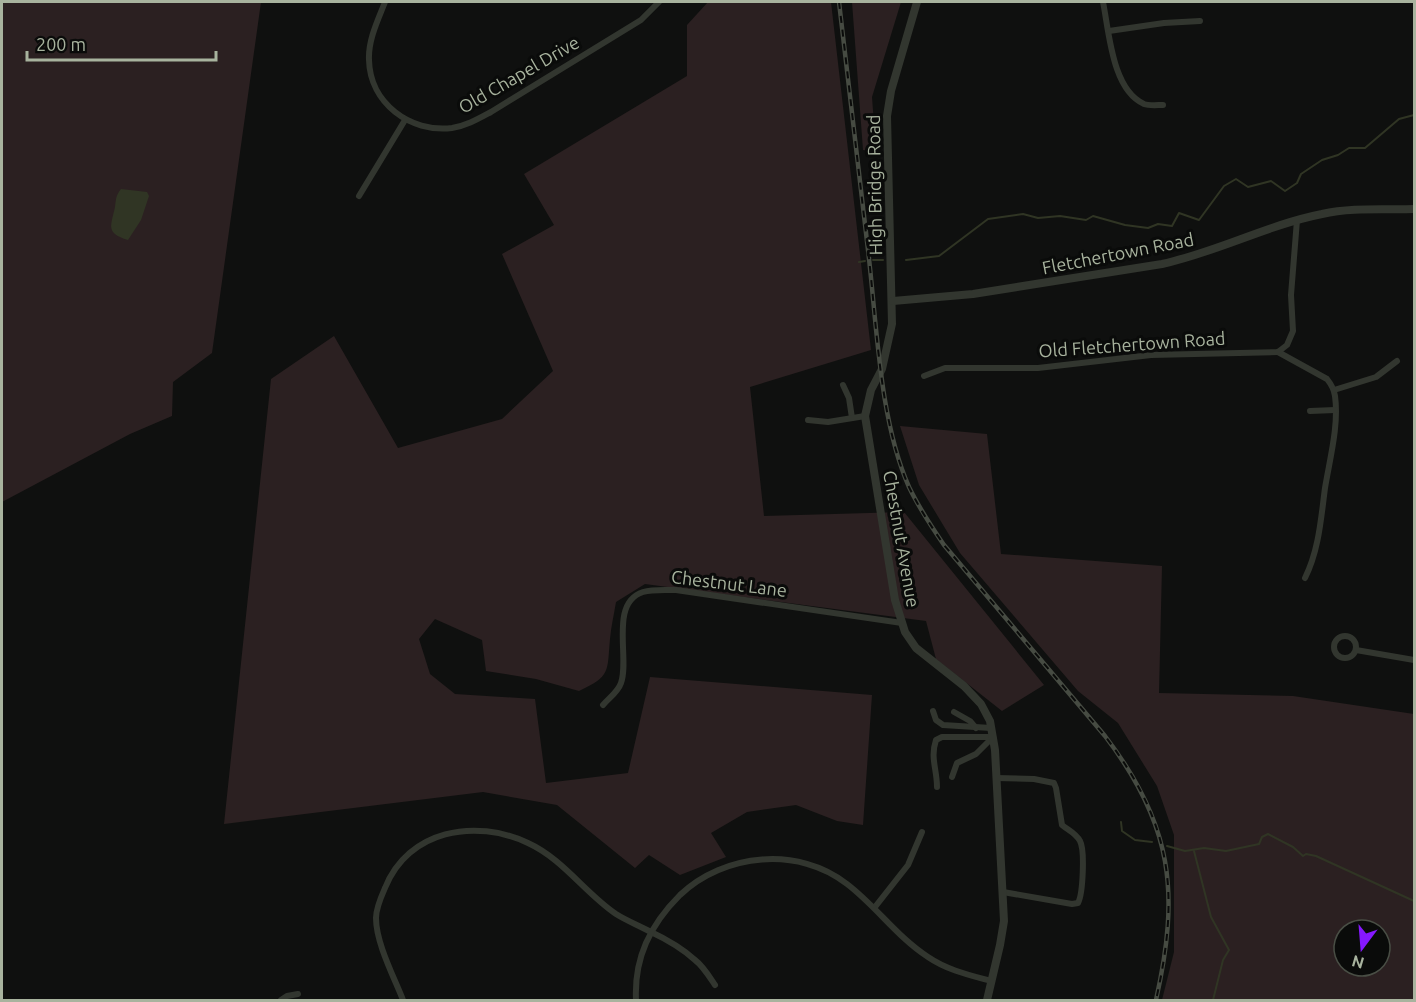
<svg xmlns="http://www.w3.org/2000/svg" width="1416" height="1002" font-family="Ubuntu,sans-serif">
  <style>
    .green { fill: #2b2021; fill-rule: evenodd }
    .water { fill: #303524 }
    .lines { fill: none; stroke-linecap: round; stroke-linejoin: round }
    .stream { stroke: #303524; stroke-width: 2 }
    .minor { stroke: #32362f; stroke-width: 6 }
    .tertiary { stroke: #32362f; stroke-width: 8 }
    .rail-casing { stroke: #464b42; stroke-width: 4.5 }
    .rail { stroke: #0a0b0a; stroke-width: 2; stroke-dasharray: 7; stroke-linecap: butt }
    .labels { text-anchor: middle; stroke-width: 6; stroke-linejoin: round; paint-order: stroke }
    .street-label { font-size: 18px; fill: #a8b39e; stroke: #0a0b0a }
  </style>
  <rect width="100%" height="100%" fill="#0f100f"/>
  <g class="green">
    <path d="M2,2H261L212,353L173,382L172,416L130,434L2,502Z"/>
    <path d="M708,2H831L871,350L750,387L764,516L904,512L1044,685L1002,711L936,659L926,621L645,584L616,602C614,614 611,627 610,639C607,672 611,676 579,691L536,679L486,671L482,640L435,619L419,639L430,674L455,694L535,699L546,783L628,773L650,677L872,695L863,825L837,821L796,805L747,812L711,833L726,857L680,875L649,855L635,868L557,805L483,792L224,824L271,379L334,336L398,448L502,419L553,371L502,254L554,225L524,174L687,76V25Z"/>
    <path d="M852,2H901L872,97L876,152L863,150Z"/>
    <path d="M900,426L987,434L1001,554L1162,566L1159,693L1293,696L1414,714V1000H1162L1174,952V835L1157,786L1118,723L1078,691L960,553L919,485ZM1344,930H1380V966H1344Z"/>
  </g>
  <path class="water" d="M121,189L147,192L149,196L141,220L128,240C105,233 111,226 115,207C116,199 116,195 121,189Z"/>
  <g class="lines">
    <g class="stream">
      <path d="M873,260H883"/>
      <path d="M906,260L939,256L988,219L1023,214L1038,218L1060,216L1086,220L1093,216L1125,225L1148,228L1158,224L1172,226L1179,213L1199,220L1224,186L1236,179L1248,187L1271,181L1285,191L1297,183L1301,174L1322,160L1338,155L1349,148H1365L1399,119L1414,115"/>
      <path d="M859,262L865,261"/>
      <path d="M1121,822L1122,831L1135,840L1152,842"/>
      <path d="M1167,846L1185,851L1204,848L1226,851L1259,844L1262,837L1268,834L1293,847L1303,856L1306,854L1316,856L1414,901"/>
      <path d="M1194,851L1211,917L1229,950L1223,960L1213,1000"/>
    </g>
    <g class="minor">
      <path d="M385,2C378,20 368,40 369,60C370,103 410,133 452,128C466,126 478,119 491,112L641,20L659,2"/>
      <path d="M1103,2C1109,31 1112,90 1144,104C1149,106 1157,105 1163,105"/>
      <path d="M1109,31L1164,23L1200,21"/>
      <path d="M359,196L405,120"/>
      <path d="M1278,352L1327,379C1331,384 1334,389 1335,396C1339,425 1330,458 1325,488C1321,518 1319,550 1305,578"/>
      <path d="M924,376L945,368H1038L1151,355L1278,352L1287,345L1293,331L1291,295L1297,220"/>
      <path d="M843,385L849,398L852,418"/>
      <path d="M1334,390L1376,377L1397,361"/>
      <path d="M1310,411L1335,410"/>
      <path d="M808,420L828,422L865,416"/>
      <circle cx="1345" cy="647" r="11"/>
      <path d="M1356,650L1414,660"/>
      <path d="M603,705C609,698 618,692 621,683C630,658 609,603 643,592C653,589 665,590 676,590L902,623"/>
      <path d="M933,711L936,720L943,725L991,728"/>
      <path d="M954,712L970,721L976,728"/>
      <path d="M952,777L957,763L976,754L993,737"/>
      <path d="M996,778L1034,779L1054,783L1056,788L1062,825C1068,830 1076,833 1080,841C1085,850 1083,894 1078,903L1072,904L1003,892"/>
      <path d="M937,787C937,769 930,758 936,740L942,737H993"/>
      <path d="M875,907L908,865L922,832"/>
      <path d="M281,1000L287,996L298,994"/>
      <path d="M403,1000C394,977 376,943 376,918C376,908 381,897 385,888C408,830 475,818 528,843C563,859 585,893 616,914C627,921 638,925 649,931C664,938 683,949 695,960C703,966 709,976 715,985"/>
      <path d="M636,1000C634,958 650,925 680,895C724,853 799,846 847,884C876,906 897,937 928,957C947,970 969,975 991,981"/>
    </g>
    <g class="tertiary">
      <path d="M917,2L891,91L887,116L892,324L882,369L871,390L865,416L895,600L905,632L916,648L964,686L981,704L990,721L995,750L1004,921L1000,945L987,1000"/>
      <path d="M893,301L973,294L1162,264C1217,252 1267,225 1322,214C1352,207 1384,210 1414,209"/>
    </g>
    <defs>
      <path id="rail" d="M839,2C849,84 858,167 868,250C877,324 879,419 909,487C919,508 931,526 944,545L1105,736C1173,825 1180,893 1156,1000"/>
    </defs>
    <use href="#rail" class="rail-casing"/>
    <use href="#rail" class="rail"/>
  </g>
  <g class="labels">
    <g class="street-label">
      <text transform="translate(519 75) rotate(-30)" y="6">Old Chapel Drive</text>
      <text transform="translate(875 185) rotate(-91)" y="6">High Bridge Road</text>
      <text transform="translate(1118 254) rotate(-11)" y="6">Fletchertown Road</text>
      <text transform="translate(1132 345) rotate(-4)" y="6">Old Fletchertown Road</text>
      <text transform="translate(901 539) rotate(80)" y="6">Chestnut Avenue</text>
      <text transform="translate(729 584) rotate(7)" y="6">Chestnut Lane</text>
    </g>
  </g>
  <rect width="1416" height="1002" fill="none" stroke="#a8b39e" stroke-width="6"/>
  <g transform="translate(1362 948) rotate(196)"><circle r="28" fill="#0a0b0a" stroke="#494e45" stroke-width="1.5"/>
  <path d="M0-4.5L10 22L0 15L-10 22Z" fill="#8618ff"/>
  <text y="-9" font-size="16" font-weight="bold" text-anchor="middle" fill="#a8b39e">N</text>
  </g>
  <path d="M27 51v9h189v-9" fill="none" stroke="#a8b39e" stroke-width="3"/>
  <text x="36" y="51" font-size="18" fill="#a8b39e" stroke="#0a0b0a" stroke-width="4.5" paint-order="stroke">200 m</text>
</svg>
